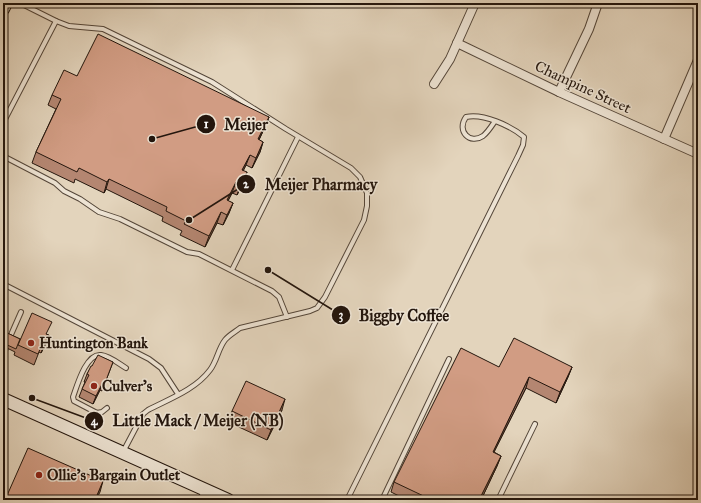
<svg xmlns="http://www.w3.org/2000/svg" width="701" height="503" font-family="'IM FELL Great Primer',serif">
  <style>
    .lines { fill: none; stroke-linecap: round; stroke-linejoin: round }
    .service-casing { stroke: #544639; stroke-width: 6 }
    .minor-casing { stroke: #544639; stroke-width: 10 }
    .secondary-casing { stroke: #24160d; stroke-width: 14 }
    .service { stroke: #ede3d3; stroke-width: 4 }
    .minor { stroke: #ede3d3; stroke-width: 8 }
    .secondary { stroke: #ede3d3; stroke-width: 12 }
    .wall { fill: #b48671; stroke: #24160d }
    .shaded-wall { fill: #926d5c; stroke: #24160d }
    .building { fill: #d19c83; stroke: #24160d }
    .poi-dot { fill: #8f2418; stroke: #ede3d3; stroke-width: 1.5 }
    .labels { text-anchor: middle; stroke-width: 3; stroke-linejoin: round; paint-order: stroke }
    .street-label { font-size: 15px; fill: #24160d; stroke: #ede3d3 }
    .poi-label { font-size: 15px; font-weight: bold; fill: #24160d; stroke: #ede3d3; text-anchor: start }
    .leader { fill: none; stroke: #24160d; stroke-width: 1.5 }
    .callout-dot { fill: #24160d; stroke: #ede3d3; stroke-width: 1.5 }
    .mark-label { font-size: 12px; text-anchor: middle; font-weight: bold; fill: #fff }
    .callout-label { font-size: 16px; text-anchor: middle; font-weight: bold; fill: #24160d; stroke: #ede3d3; stroke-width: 3; stroke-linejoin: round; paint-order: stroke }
  </style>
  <rect width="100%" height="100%" fill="#e3d4bc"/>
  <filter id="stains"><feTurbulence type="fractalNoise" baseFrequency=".005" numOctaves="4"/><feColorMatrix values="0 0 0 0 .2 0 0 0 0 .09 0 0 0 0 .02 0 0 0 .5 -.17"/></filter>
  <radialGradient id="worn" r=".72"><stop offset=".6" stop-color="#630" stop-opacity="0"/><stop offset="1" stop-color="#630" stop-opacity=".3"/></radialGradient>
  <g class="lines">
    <defs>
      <g id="service">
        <path d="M20,3L56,21L69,26L103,29L212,82L286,129L351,168L360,177L367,193V206L364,220L325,297L317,308L310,311L240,328C235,332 229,335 225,340C218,349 217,361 210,370C195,390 169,399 148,410L143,414L123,452"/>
        <path d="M3,123L56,21"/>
        <path d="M3,156L55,183L64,191L80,199L99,212L120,219L187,252L199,254L272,291L279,297L287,317"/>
        <path d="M232,270L298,137"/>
        <path d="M3,284L149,359L161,368L178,394"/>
        <path d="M10,337L21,312"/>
        <path d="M3,355L6,348"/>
        <path d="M107,408L102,412L97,413L74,401L73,397C77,386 86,353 101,355C110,356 119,364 126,368"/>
        <path d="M201,500L203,491"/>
        <path d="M347,500L518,156L523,145L524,137C511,126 483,113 466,117C456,131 470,145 483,136C488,132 491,127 495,121"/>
        <path d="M382,500L449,359"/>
        <path d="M498,500L535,424"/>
      </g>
      <g id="minor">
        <path d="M457,43L559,92L698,154"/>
        <path d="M434,84L450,59L475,3"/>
        <path d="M559,92L589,29L598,3"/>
        <path d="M664,139L698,60"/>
      </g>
      <g id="secondary">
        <path d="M3,9L6,3"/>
        <path d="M3,399L228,500"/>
      </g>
    </defs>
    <use href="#service" class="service-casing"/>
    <use href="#minor" class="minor-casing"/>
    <use href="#secondary" class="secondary-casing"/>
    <use href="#service" class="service"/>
    <use href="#minor" class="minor"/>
    <use href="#secondary" class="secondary"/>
  </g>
  <g class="wall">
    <path d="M77,76L269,117L265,127L259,140L263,142L260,152L252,168L246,165L243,171V183L237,195L232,193L228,201L233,203L229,213L223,225L217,223L205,247L180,235L182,231L162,221L163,217L106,189L104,193L75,179L74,183L32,163L36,152L56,109L48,105L52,95Z"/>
    <path d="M3,331L20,339L47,334L45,345L41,353L39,352L34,365L14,355L15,352L3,346Z"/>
    <path d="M113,362L102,391L100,390L93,404L79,397L85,382H84L87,374L92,366Z"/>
    <path d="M499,367H572L568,377L556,403L526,388L494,452L501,456L497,466L481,500H407L391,492L394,482Z"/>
    <path d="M282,410L267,440L228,422L232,411Z"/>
  </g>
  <g class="shaded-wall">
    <path d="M269,117L265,127L254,150L258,139Z"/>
    <path d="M263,142L260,152L252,168L256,158Z"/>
    <path d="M250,155L246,165L238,181L242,170Z"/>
    <path d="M247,172L243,183L237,195L241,184Z"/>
    <path d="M109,179L106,189L104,193L107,182Z"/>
    <path d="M236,182L232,193L223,210L227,200Z"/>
    <path d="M233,203L229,213L223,225L227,215Z"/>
    <path d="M221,212L217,223L205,247L209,236Z"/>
    <path d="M49,335L45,345L41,353L45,343Z"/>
    <path d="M572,367L568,377L556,403L560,392Z"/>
    <path d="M529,377L526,388L489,462L493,452Z"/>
    <path d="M103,382L100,390L93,404L96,396Z"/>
    <path d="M285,399L282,410L267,440L271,430Z"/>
    <path d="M501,456L497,466L481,500H479Z"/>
    <path d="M103,481L100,492L96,500H95Z"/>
  </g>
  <g class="building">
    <path d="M98,34L269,117L258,139L263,142L256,158L250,155L242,170L247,172L241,184L236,182L227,200L233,203L227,215L221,212L209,236L184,224L186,221L166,211L167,207L109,179L107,182L79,168L77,172L36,152L61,99L52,95L64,70L77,76Z"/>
    <path d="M32,313L52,322L46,334L49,335L45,343L43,342L38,354L18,345Z"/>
    <path d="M3,331L20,339L16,349L3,343Z"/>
    <path d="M514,338L572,367L560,392L529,377L493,452L501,456L479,500H432L394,482L461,348L499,367Z"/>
    <path d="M98,355L113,362L105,383L103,382L96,396L82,389L89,375L87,374L91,366H92Z"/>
    <path d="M246,381L285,399L271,430L232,411Z"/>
    <path d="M28,448L103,481L95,500H5Z"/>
  </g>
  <g class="poi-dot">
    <circle cx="31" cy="343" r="4"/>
    <circle cx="94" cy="386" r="4"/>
    <circle cx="39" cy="475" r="4"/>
  </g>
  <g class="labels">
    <g class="street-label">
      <text transform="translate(583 87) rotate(25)" y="5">Champine Street</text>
    </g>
    <g class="poi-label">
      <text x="39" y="348">Huntington Bank</text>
      <text x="102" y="391">Culver's</text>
      <text x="47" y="480">Ollie's Bargain Outlet</text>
    </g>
  </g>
  <path class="leader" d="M152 139L206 124M189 220L246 184M268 270L341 315M32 398L94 421"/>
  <g class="callout-dot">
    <circle cx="152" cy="139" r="4"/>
    <circle cx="189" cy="220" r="4"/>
    <circle cx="268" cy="270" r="4"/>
    <circle cx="32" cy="398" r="4"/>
    <circle cx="206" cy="124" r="10"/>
    <circle cx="246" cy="184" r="10"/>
    <circle cx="341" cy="315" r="10"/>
    <circle cx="94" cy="421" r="10"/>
  </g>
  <g class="mark-label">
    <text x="206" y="128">1</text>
    <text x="246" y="188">2</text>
    <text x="341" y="319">3</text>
    <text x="94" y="425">4</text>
  </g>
  <g class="callout-label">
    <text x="246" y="130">Meijer</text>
    <text x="321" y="190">Meijer Pharmacy</text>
    <text x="404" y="321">Biggby Coffee</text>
    <text x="198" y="426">Little Mack / Meijer (NB)</text>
  </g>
  <rect width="701" height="503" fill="none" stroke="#e3d4bc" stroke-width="16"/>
  <rect x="4" y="4" width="693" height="495" fill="none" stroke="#24160d" stroke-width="2"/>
  <rect x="8" y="8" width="685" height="487" fill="none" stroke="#24160d"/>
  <rect width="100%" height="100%" filter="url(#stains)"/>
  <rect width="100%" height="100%" fill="url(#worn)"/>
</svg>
